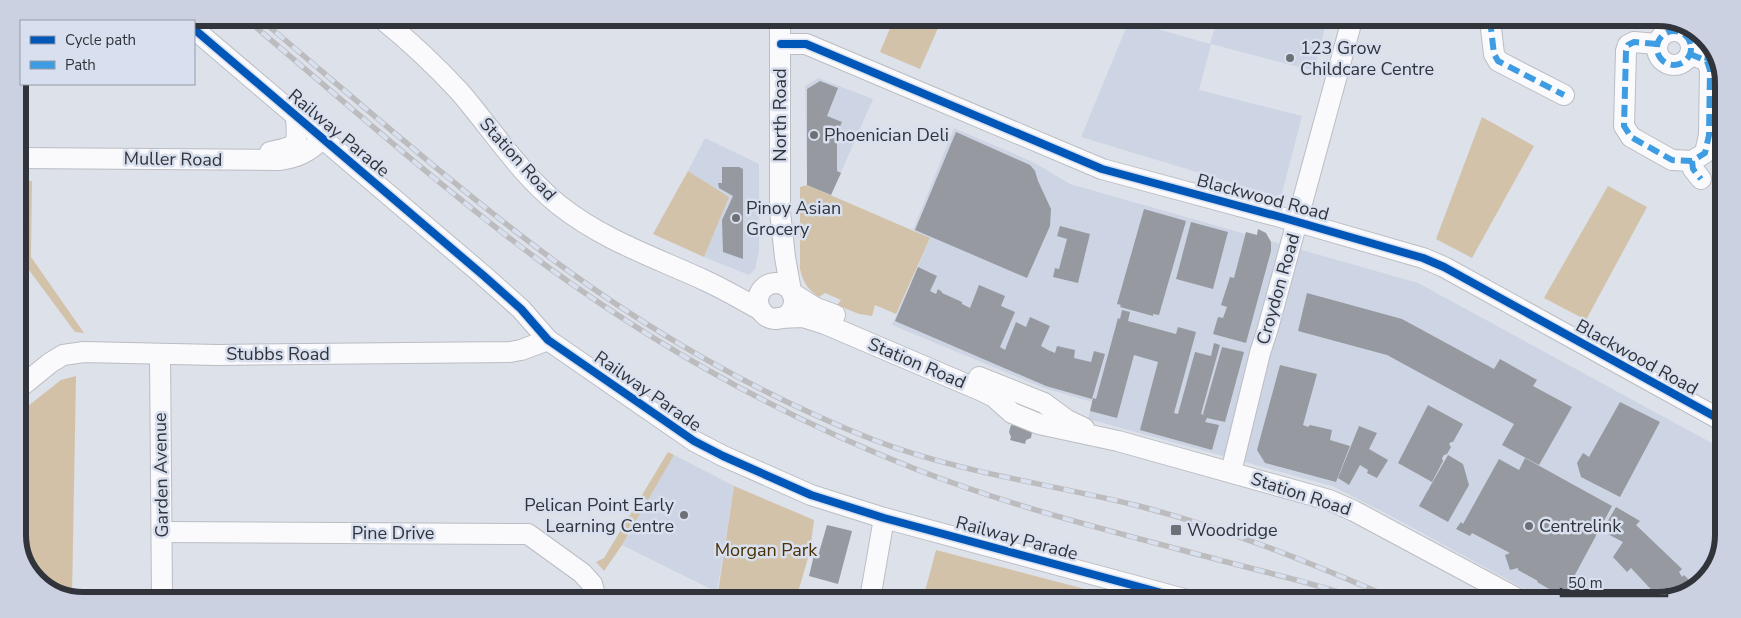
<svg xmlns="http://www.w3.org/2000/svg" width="1741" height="618" font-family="'Nunito Sans',sans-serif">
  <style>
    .built { fill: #cdd5e4 }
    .green { fill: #d3c2aa }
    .forest { fill: #d2c1a7 }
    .building { fill: #96999f }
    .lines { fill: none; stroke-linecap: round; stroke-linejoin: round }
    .minor-casing { stroke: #babdc3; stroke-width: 22 }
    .minor { stroke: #fafafc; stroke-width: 20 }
    .rail-casing { stroke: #bcbcbe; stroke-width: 5.5 }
    .rail { stroke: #d8dfee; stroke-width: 4; stroke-dasharray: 11; stroke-linecap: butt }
    .quiet { stroke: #3e9de2; stroke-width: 6; stroke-dasharray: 12 6; stroke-linecap: butt }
    .cycleway-casing { stroke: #d8dfee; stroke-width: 11 }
    .cycleway { stroke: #0057b8; stroke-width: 8 }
    .poi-dot { fill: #6d7177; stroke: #d8dfee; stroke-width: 2 }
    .labels { text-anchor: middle; stroke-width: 5; stroke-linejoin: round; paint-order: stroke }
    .poi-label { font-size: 18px; fill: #31343a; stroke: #d8dfee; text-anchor: start }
    .street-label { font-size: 18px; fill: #31343a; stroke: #d8dfee }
    .park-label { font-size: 18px; fill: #483002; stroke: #d8dfee }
    .rim { fill: none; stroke: #31343a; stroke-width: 6 }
  </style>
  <rect width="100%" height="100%" fill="#dde1e9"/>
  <g class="built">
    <path d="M1217,20H1327L1314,71L1211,44L1199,90L1302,116L1282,193L1276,196L1081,137L1129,21L1210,44Z"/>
    <path d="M818,78L873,99L831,195L807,185L805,86Z"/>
    <path d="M954,128L1033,162L1070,184L1418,283L1721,448L1720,556L1698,587L1658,600H1545L1389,515L1332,486L1088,419L1092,402L1044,388L892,325L930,239L913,230Z"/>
    <path d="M705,138L759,164V251L755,269L749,275L704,257L728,197L688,171Z"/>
    <path d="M674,455L734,486L717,592L622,545Z"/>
  </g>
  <g class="green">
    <path d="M894,19H942L920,69L880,52Z"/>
    <path d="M1482,117L1534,146L1472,258L1436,239Z"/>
    <path d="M688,171L729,197L704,257L653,234Z"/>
    <path d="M23,181H32L31,257L84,333L75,332L23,262Z"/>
    <path d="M807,185L930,238L896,314L875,305L872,316L859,314L837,305L841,300L825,293L819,297C808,290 803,282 800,269V187Z"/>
    <path d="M1608,186L1647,207L1586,320L1544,298Z"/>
    <path d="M668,452L674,455L622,545L604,571L596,562L604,558Z"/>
    <path d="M734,486L814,520L810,551L796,599H717Z"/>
    <path d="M936,550L1123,599H923Z"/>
  </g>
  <path class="forest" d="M76,376L72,597H62L31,575L18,540V414L61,380Z"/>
  <g class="building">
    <path d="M820,81L838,88L827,116L842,122L837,133V171L841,173L831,195L807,185V89Z"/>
    <path d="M956,132L1030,165L1035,171L1038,181L1051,209L1050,226L1027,278L915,230Z"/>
    <path d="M722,167H739L743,169V259L723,252L722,220L733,196L719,188L718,183H722Z"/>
    <path d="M1144,209L1186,221L1159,315L1153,314V316L1120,307L1121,305L1117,304Z"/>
    <path d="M1191,222L1228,232L1213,289L1176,279Z"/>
    <path d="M1060,226L1090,234L1078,283L1053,277L1055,268L1059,269L1067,239L1057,236Z"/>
    <path d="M1258,229L1266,233L1271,242V251L1246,343L1213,334L1218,317L1223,318L1227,307L1221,305L1230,277L1234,278L1246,232L1257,235Z"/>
    <path d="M918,267L937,276L930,291L936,294L938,289L942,292V293L962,302V304L970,308L979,285L1005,296L1001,306L1015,312L1000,347L1005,350L1016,322L1026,327L1030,317L1050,326L1041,346L1048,350L1055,353L1057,346L1075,350L1074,358L1091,362L1094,351L1105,354L1092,399L1046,386L895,321Z"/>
    <path d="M1307,293L1402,319L1494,369L1500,359L1537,380L1533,386L1572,407L1539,465L1502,445L1514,424L1387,355L1298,331Z"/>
    <path d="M1122,310L1130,312L1128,321L1176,334L1178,327L1196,332L1174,413L1178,414L1195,352L1211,356L1214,343L1220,345L1201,414L1197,413L1205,415L1203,414L1222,347L1244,352L1225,422L1207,418L1205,422L1219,425L1212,450L1140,430L1158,362L1134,355L1117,418L1090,411L1093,398L1096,399L1118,318L1120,319Z"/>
    <path d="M1280,365L1317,374L1303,425L1308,427L1310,425L1332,430L1330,440L1350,446L1336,482L1265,463L1257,450Z"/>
    <path d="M1620,402L1660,422L1620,497L1581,477L1577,463L1583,453L1589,457Z"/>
    <path d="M1428,405L1463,424L1453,442H1451L1449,444L1451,447L1447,454L1444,455L1442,458L1443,461L1432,482L1398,463Z"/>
    <path d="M1011,425L1023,427L1032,432L1031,438L1026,440L1025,444L1010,440L1011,437L1009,432Z"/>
    <path d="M1359,426L1377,433L1369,449L1388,460L1377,478L1367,473L1368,470L1360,465L1349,485L1338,478Z"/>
    <path d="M1448,455L1463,464L1469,485L1448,522L1419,506Z"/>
    <path d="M1525,458L1612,506L1563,597L1537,582L1538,581L1518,570V568L1510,570L1505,555L1510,553L1472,533L1470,536L1456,529L1461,522L1463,524L1499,459L1519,470Z"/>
    <path d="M1616,507L1640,521L1636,525L1682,569L1679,572L1682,577L1684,575L1692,583L1694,581L1699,586L1698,587L1661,600L1631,568L1627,572L1613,557L1623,542L1602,531Z"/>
    <path d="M827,525L852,531L838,584L809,576L814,555L818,556Z"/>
  </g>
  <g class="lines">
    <defs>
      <g id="minor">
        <path d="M180,18L184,21"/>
        <path d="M381,18C408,40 435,65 459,91C492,129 519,173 559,205C603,240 654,257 704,280C724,289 742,300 761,310"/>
        <path d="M780,19V212L785,257L791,291"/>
        <path d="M1490,20L1494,54L1498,61L1564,95"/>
        <path d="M194,29L484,276L521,309L548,340L694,441L723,456L811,495L884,518L1184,599"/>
        <circle cx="1674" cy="48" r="17"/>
        <path d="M781,44H806L1102,169L1284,218L1423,258L1444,267L1721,420"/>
        <path d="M1657,44L1634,42L1628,45L1626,51L1624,126L1631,137L1672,160L1692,161L1705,153L1709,135L1710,70L1707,61L1690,54"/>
        <path d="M270,152C298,146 298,146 296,116"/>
        <path d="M18,158L279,160C297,158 309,152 322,139"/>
        <path d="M1692,161L1693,169L1701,179"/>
        <circle cx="776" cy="301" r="18"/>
        <path d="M792,293L816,308L835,315"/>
        <path d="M778,318L803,317L825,324L982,391L994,397L1012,413L1039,424L1118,441L1329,500L1354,511L1520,600"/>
        <path d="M160,354L162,597"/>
        <path d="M979,377L1044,403L1067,420L1084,428"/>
        <path d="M18,389L50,363L63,355L84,352L217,355L510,352L521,350L548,340"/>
        <path d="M1231,472L1260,353L1268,328L1352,20"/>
        <path d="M162,532L528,534L582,573L592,584L596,598"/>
        <path d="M870,599L884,518"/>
      </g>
    </defs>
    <use href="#minor" class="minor-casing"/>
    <use href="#minor" class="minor"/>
    <defs>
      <g id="rail">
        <path d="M245,18C345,102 443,190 548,267C661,349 783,417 913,468C1014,508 1122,534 1227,562C1272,574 1318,584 1363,600"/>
        <path d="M259,18C360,103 460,192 567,270C661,338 765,397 874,440C960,473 1051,484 1139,506C1228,529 1312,563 1396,600"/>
      </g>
    </defs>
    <use href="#rail" class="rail-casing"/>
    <use href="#rail" class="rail"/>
    <g class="quiet">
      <path d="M1490,20L1494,54L1498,61L1564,95"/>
      <circle cx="1674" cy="48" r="17"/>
      <path d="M1657,44L1634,42L1628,45L1626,51L1624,126L1631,137L1672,160L1692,161L1705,153L1709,135L1710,70L1707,61L1690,54"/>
      <path d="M1707,61L1710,44"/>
      <path d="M1692,161L1693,169L1701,179"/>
    </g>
    <defs>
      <g id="cycleway">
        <path d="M194,29L484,276L521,309L548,340L694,441L723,456L811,495L884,518L1184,599"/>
        <path d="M781,44H806L1102,169L1284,218L1423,258L1444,267L1721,420"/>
      </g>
    </defs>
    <use href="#cycleway" class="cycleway-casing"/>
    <use href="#cycleway" class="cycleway"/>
  </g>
  <g class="poi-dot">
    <circle cx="1290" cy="58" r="5"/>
    <circle cx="814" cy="135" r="5"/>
    <circle cx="736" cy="218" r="5"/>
    <circle cx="684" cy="515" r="5"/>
    <circle cx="1529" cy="526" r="5"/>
    <rect x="1170" y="524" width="12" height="12" rx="2.5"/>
  </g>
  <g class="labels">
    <g class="poi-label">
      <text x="1300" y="54">123 Grow<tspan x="1300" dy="21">Childcare Centre</tspan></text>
      <text x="824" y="141">Phoenician Deli</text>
      <text x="746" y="214">Pinoy Asian<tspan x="746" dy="21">Grocery</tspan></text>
      <text x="674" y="511" text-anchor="end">Pelican Point Early<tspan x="674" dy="21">Learning Centre</tspan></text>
      <text x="1539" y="532">Centrelink</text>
      <text x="1187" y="536">Woodridge</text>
    </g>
    <g class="street-label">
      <text transform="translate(780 115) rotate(-90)" y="6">North Road</text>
      <text transform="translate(339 133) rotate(40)" y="6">Railway Parade</text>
      <text transform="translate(173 159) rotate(1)" y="6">Muller Road</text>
      <text transform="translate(518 159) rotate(48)" y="6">Station Road</text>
      <text transform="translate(1263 197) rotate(15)" y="6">Blackwood Road</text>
      <text transform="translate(1278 289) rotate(-74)" y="6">Croydon Road</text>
      <text x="278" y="360">Stubbs Road</text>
      <text transform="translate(1637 357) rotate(29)" y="6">Blackwood Road</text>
      <text transform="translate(917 363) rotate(23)" y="6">Station Road</text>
      <text transform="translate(648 391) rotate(35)" y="6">Railway Parade</text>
      <text transform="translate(161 475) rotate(-91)" y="6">Garden Avenue</text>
      <text transform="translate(1301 494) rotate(18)" y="6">Station Road</text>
      <text x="393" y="539">Pine Drive</text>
      <text transform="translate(1017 538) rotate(15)" y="6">Railway Parade</text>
    </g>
    <g class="park-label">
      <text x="766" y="556">Morgan Park</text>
    </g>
  </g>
  <path d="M0 0H1741V618H0ZM83 26H1658A57 57 0 0 1 1715 83V535A57 57 0 0 1 1658 592H83A57 57 0 0 1 26 535V83A57 57 0 0 1 83 26Z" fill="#cbd1e0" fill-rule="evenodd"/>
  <path class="rim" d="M83 26H1658A57 57 0 0 1 1715 83V535A57 57 0 0 1 1658 592H83A57 57 0 0 1 26 535V83A57 57 0 0 1 83 26Z"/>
  <rect x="20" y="20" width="175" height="65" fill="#d8dfee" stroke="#959ba6"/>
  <rect x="30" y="36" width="25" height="8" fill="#0057b8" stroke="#959ba6"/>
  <text x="65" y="45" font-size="15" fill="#31343a">Cycle path</text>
  <rect x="30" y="61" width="25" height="8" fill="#3e9de2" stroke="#959ba6"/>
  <text x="65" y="70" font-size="15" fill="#31343a">Path</text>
  <path d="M1561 588v8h106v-8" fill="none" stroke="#31343a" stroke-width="2.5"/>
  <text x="1568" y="588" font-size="15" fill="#31343a" stroke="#d8dfee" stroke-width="4" paint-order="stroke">50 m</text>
</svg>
